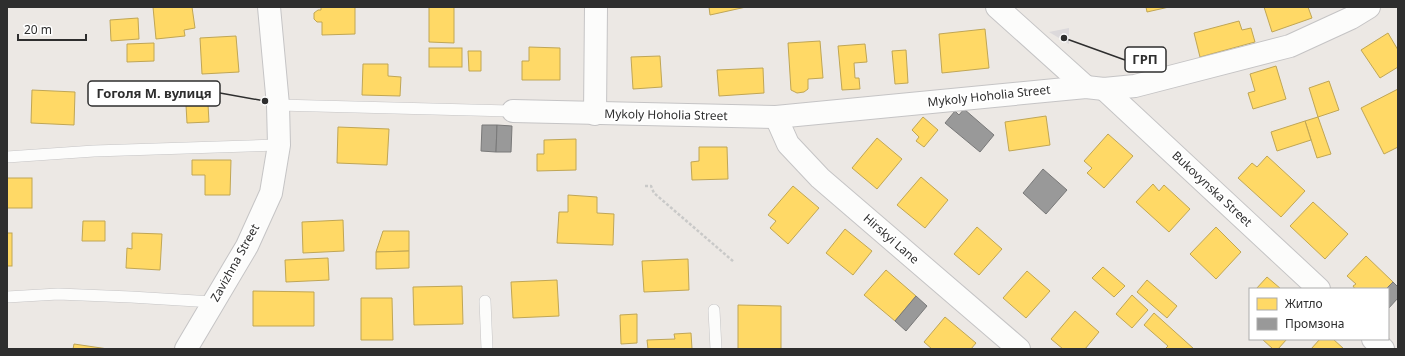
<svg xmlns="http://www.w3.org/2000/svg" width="1405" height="356" font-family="'Noto Sans',sans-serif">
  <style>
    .industrial { fill: #dcd9db }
    .homes { fill: #ffd966; stroke: #c0a655 }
    .industry { fill: #999; stroke: #797979 }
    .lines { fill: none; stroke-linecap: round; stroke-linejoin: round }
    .lane-casing { stroke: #c5c4c5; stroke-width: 12 }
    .street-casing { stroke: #c5c4c5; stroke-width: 24 }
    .path { stroke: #c9c9c8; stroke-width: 2.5; stroke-dasharray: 3 2; stroke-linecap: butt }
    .lane { stroke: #fcfcfb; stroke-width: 11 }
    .street { stroke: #fcfcfb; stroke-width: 22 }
    .labels { text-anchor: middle; stroke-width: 4; stroke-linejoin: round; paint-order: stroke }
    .street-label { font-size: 12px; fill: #2e2e2e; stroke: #fff }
    .leader { fill: none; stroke: #2e2e2e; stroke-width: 1.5 }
    .callout-dot { fill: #2e2e2e; stroke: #fff; stroke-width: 1.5 }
    .callout { fill: #fff; stroke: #2e2e2e; stroke-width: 1.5 }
    .callout-label { font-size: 13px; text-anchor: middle; font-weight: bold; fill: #2e2e2e }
  </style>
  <rect width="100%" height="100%" fill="#ece8e4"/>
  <path class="industrial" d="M1069,28V44L1049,32Z"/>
  <g class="homes">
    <path d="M153,7H192L195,28L184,30L185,36L156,39Z"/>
    <path d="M321,7H355V34L322,35V22H317L314,19V13L318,10H321Z"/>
    <path d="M429,7H454V43L429,42Z"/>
    <path d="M709,7H746L710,15Z"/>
    <path d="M1146,7H1169L1147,12Z"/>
    <path d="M1264,7H1308L1312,18L1272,32Z"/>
    <path d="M138,18L139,39L111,41L110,20Z"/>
    <path d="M1239,21L1242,30L1251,28L1255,42L1200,57L1194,33Z"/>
    <path d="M985,29L989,68L942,73L939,34Z"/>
    <path d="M1388,33L1398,50V67L1380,78L1361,50Z"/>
    <path d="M236,36L239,72L202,74L200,38Z"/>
    <path d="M820,41L823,78L808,79V89L804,92L797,93L791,90L788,43Z"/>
    <path d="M154,43V61L127,62V44Z"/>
    <path d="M865,44L867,62L854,63L855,78H859L860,89L842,90L838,46Z"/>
    <path d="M529,47L560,48V80H522V61H529Z"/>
    <rect x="429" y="48" width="33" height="19"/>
    <path d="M906,50L908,83L895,84L892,51Z"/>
    <path d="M468,51H481V71H469Z"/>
    <path d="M660,56L662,87L633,89L631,57Z"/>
    <path d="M363,64H388V76L401,77L400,96L362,95Z"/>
    <path d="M1276,66L1286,99L1253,109L1248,93L1255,91L1250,74Z"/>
    <path d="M763,68L764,93L719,96L717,70Z"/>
    <path d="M1329,81L1339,110L1318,117L1309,88Z"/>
    <path d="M1398,89V147L1384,154L1361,108Z"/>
    <path d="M32,90L75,92L74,125L31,123Z"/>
    <path d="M208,104L209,122L187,123L186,105Z"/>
    <path d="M1046,116L1050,145L1009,151L1005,122Z"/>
    <path d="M923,117L938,130L924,147L916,141L919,137L912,130Z"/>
    <path d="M1318,117L1331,154L1317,158L1305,121Z"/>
    <path d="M1305,121L1311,140L1277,151L1271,132Z"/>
    <path d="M338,127L389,129L387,165L337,163Z"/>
    <path d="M1108,134L1133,156L1104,188L1087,173L1092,168L1084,161Z"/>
    <path d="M877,138L902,159L877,189L852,168Z"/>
    <path d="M576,139V170L537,171V154H544V140Z"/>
    <path d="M699,147H727L728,179L692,180L691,162L699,161Z"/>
    <path d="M1267,156L1305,191L1281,217L1238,178L1252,163L1257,167Z"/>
    <path d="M192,160H231L230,195H205V175H192Z"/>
    <path d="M921,177L948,200L925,228L897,205Z"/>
    <rect x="7" y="178" width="25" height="30"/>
    <path d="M1153,184L1159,191L1164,185L1190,209L1169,232L1136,202Z"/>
    <path d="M793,186L819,208L788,244L770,228L776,221L768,215Z"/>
    <path d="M568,195L597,197V213L614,214L613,245L557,243L559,212H568Z"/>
    <path d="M1313,202L1348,234L1325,259L1290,226Z"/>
    <path d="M343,220L344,251L303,253L302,222Z"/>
    <path d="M83,221H105V241H82Z"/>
    <path d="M977,227L1002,249L979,275L954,254Z"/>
    <path d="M1216,227L1241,252L1216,279L1190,254Z"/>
    <path d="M845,229L872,251L853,275L826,253Z"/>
    <path d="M383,231H409V251L376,252Z"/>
    <rect x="7" y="233" width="5" height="33"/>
    <path d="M132,233L162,234L160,270L126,268L127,248L132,249Z"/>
    <path d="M409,251V268L376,269V252Z"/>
    <path d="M1366,256L1393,282L1386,289H1355L1353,286L1356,284L1347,276Z"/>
    <path d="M328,258L329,280L286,282L285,260Z"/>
    <path d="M688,259L689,290L644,292L642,261Z"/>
    <path d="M1103,267L1125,286L1114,297L1092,278Z"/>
    <path d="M886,270L916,296L895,321L864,295Z"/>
    <path d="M1027,271L1050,291L1026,318L1003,298Z"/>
    <path d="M1267,277L1281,289H1256Z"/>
    <path d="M557,280L559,316L513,318L511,282Z"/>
    <path d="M1147,280L1177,306L1167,318L1137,292Z"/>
    <path d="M462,286L463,324L414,325L413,287Z"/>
    <path d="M253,291L314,292V326H253Z"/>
    <path d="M1132,295L1148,310L1132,328L1116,314Z"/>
    <path d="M361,298H392L393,340H361Z"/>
    <path d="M738,305L781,306V349H738Z"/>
    <path d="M1075,311L1099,332L1085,349H1063L1051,339Z"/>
    <path d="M1154,313L1194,349H1165L1168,346L1144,325Z"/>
    <path d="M637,314V343L621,344L620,315Z"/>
    <path d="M945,317L976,343L971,349H932L924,342Z"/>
    <path d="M691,333L692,349H648L647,340L675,339L674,334Z"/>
    <path d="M1262,339H1287L1278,349H1273Z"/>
    <path d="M1320,339H1333L1344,349H1311Z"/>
    <path d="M74,344L108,349H73Z"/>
  </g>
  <g class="industry">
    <path d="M964,109L994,135L980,152L945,123L955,111L959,115Z"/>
    <path d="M482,125H497L496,152L481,151Z"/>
    <path d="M497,125L512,126L511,152H496Z"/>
    <path d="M1043,169L1067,190L1046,214L1023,193Z"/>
    <path d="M1393,282L1398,287V298L1388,309V289H1386Z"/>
    <path d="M916,296L927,306L906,331L895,321Z"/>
  </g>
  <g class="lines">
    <defs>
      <g id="lane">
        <path d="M278,105L513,111"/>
        <path d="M7,157L94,151L279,145"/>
        <path d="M7,297L58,294L131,297L213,302"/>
        <path d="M485,301L487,349"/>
        <path d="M714,310L716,349"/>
      </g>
      <g id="street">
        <path d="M997,7L1086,87"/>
        <path d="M1104,89L1319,289"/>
        <path d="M513,111L776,117L1086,87L1104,89L1135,86L1290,46L1351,18L1369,7"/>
        <path d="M595,114L596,7"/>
        <path d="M776,117L788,144L820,178L1019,349"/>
        <path d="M1373,339L1383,349"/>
        <path d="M186,349L247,246L271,193L279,145L278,105L269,7"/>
      </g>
    </defs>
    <use href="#lane" class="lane-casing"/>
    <use href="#street" class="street-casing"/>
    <path class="path" d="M645,186H651L654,193L734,262"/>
    <use href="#lane" class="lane"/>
    <use href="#street" class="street"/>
  </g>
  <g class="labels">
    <g class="street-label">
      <text transform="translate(989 96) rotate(-6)" y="4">Mykoly Hoholia Street</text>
      <text transform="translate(666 115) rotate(1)" y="4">Mykoly Hoholia Street</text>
      <text transform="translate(1212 189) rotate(43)" y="4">Bukovynska Street</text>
      <text transform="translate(891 239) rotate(41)" y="4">Hirskyi Lane</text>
      <text transform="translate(235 263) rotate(-61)" y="4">Zavizhna Street</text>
    </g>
  </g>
  <path class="leader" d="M1064 38L1125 60M265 101L220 93"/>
  <g class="callout-dot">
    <circle cx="1064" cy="38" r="4"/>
    <circle cx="265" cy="101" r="4"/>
  </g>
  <g class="callout">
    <rect x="1125" y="47" width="41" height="25" rx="4"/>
    <rect x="88" y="81" width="132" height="25" rx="4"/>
  </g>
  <g class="callout-label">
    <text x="1145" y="64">ГРП</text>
    <text x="154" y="98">Гоголя М. вулиця</text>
  </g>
  <rect width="1405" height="356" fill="none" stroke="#2e2e2e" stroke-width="16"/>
  <rect x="1249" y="288" width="140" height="52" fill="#ffffff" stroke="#ababab"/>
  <rect x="1257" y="298" width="20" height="12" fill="#ffd966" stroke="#ababab"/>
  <text x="1285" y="308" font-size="12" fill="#2e2e2e">Житло</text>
  <rect x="1257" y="318" width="20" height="12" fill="#999999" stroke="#ababab"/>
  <text x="1285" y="328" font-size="12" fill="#2e2e2e">Промзона</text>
  <path d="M18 34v6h68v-6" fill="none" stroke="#2e2e2e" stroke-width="2"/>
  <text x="24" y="34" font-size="12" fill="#2e2e2e" stroke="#ffffff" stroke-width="3" paint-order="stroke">20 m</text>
</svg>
